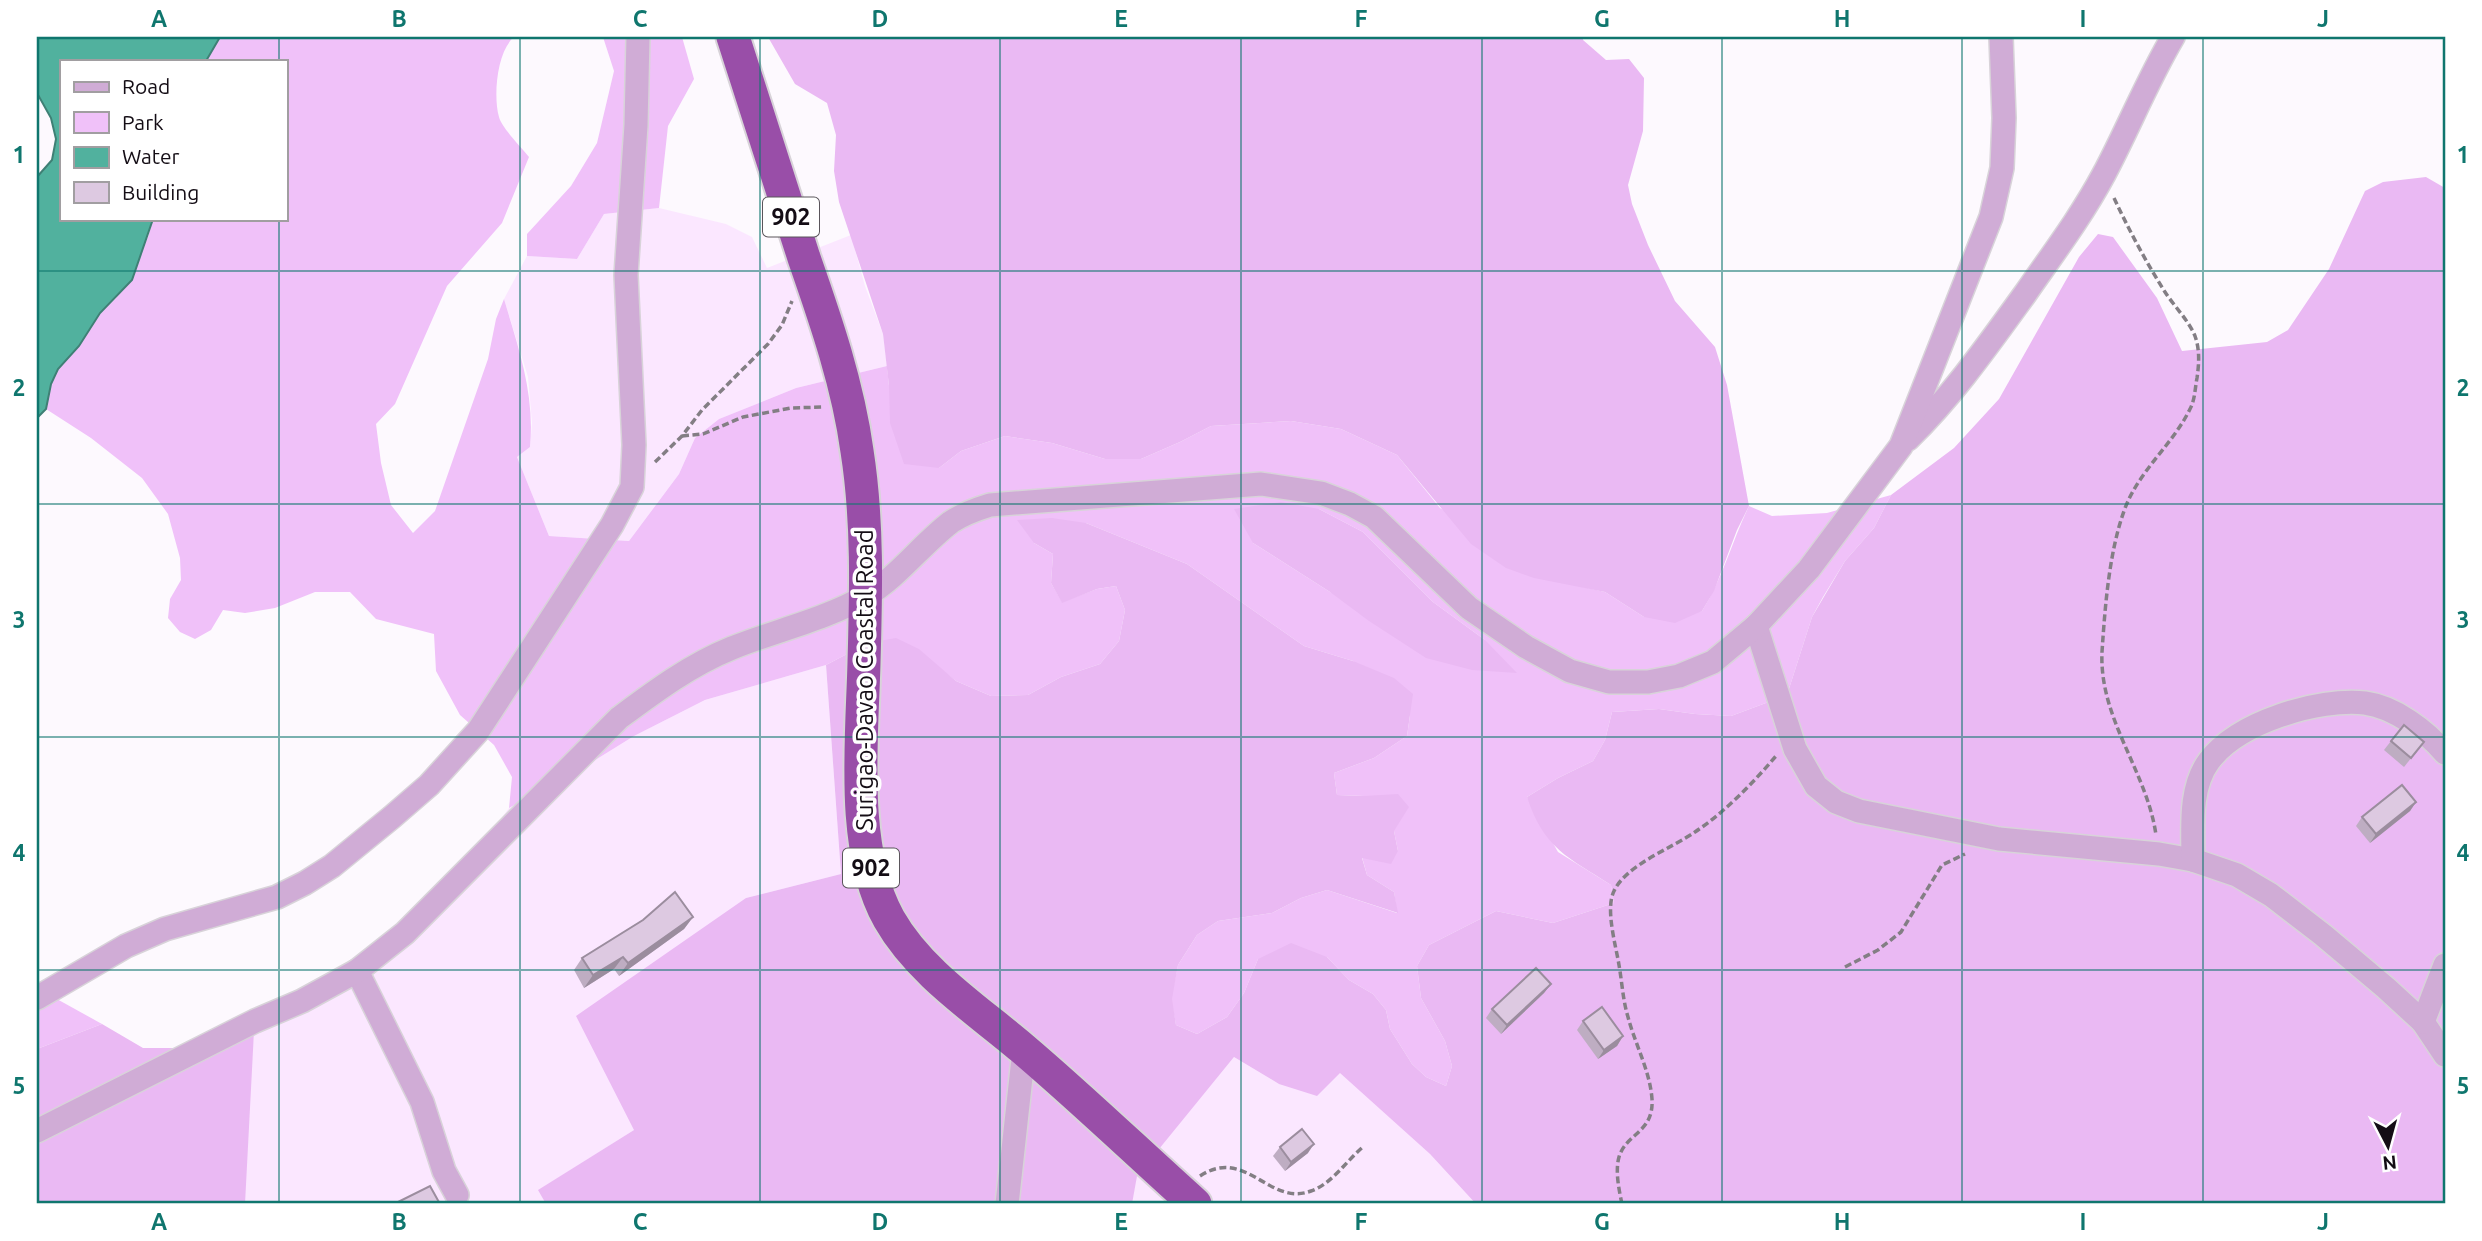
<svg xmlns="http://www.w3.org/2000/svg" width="2482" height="1241" font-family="Ubuntu,sans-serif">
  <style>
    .built { fill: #fbe7ff }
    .green { fill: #f0c1f9; fill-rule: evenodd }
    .forest { fill: #eab9f3 }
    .water { fill: #51b19e; stroke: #3f8075; stroke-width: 2 }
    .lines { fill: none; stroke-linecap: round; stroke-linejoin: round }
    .minor-casing { stroke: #d8d3d9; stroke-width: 26 }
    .highway-casing { stroke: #d8d3d9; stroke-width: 37 }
    .path { stroke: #837e84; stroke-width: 3.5; stroke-dasharray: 7 3.5; stroke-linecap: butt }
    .minor { stroke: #d0acd6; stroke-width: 23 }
    .highway { stroke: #994ea8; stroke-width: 33 }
    .wall { fill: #beadc2 }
    .shaded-wall { fill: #9b8d9e }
    .building { fill: #ddc9e1; stroke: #9b8d9e; stroke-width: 2 }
    .grid { fill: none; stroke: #0f766e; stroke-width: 2; stroke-opacity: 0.55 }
    .labels { text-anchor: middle; stroke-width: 7; stroke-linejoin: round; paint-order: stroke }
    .shield { fill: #fff; stroke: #5a565b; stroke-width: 2 }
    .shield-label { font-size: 23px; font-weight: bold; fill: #140d15 }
    .street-label { font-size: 24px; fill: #140d15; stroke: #fff }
    .neatline { fill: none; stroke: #0f766e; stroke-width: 2.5 }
    .grid-label { font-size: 23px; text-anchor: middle; font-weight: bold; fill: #0f766e }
  </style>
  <rect width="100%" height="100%" fill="#fdf9fe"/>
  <g class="built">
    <path d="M659,208L726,224L752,237L767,268L851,235L865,286L883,334L887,366L796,388L719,419L695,438L679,474L629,541L549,536L517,457L530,447L532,423L528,377L504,299L527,256L577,259L604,214Z"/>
    <path d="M826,665L841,874L746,898L634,1130L539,1190L546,1204H243L255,1012L355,966L469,861L509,808L584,767L634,736L705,700Z"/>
    <path d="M1234,1057L1279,1084L1340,1072L1430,1154L1476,1204H1132L1136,1176Z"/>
  </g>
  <g class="green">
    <path d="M220,37H514C497,51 493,96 499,117C502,128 521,147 529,157L502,223L447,286L395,404L376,424L381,463L391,505L413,533L435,511L488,359L496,319L504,299C519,350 535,394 530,447L517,457L549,536L629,541L679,474L695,438L719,419L796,388L887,366L889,386L939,468L961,451L1005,436L1052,443L1105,459H1141L1180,442L1211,426L1291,421L1341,429L1397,455L1440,508L1570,584L1605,592L1644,617L1702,611C1723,578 1732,541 1749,506L1772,516L1827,513L1891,495L1874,528L1845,561L1823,597L1812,617L1787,695L1731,716L1695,714L1659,709L1612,712L1605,740L1593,761L1558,778L1527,797L1558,852L1611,885L1614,903L1553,923L1496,911L1429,945L1417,966L1421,998L1445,1041L1452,1066L1446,1086L1426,1077L1412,1064L1390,1029L1386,1010L1373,994L1349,980L1327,957L1258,959L1244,993L1227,1017L1197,1034L1176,1025L1171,999L1178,965L1197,935L1218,921L1272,913L1301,898L1327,890L1397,913L1394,892L1367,875L1362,857L1398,851L1394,831L1364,796L1337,795L1334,773L1374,758L1407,736L1410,715L1353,661L1304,646L1187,564L1086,523L1034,543L1053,554L1051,583L1062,602L1097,589L1116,586L1125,610L1119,641L1100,664L1061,677L1028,695L991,696L956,681L937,666L868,643L826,665L705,700L634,736L584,767L509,808L512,777L494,745L460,715L436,671L434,634L376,619L350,592H315L275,608L245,613L223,610L211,630L195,639L180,632L168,618L170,599L181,580L180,558L168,514L142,478L91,438L46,409L51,384L58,369L79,346L100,313L116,298L148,237L153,219H285V61H206ZM1319,509L1363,532L1433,602L1485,640L1330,592L1253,543Z"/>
    <path d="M603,37H682L694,79L668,126L659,208L604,214L577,259L527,256V234L571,186L597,143L614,71Z"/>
    <path d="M37,988L102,1024L37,1049Z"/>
  </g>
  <g class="forest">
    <path d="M768,37H1583V40L1606,60L1629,59L1644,78L1643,131L1628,185L1632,204L1648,245L1675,301L1715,347L1727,385L1749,506L1737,530L1714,591L1702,611L1675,623L1644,617L1605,592L1534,578L1506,568L1471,544L1397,455L1341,429L1291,421L1211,426L1180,442L1141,459H1105L1052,443L1005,436L961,451L939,468L904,464L890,423L889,386L883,334L839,202L834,171L836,135L827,103L795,84Z"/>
    <path d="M2426,177L2445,188V1204H1476L1430,1154L1340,1073L1317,1096L1279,1084L1234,1057L1137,1176L1132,1204H546L538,1190L634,1130L576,1016L746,898L841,874L826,665L868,643L896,638L919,649L956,681L991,696L1028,695L1061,677L1100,664L1119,641L1125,610L1116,586L1097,589L1062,603L1051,583L1053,554L1034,543L1017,520L1052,518L1086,523L1187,564L1304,646L1353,661L1394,678L1413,694L1407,736L1374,758L1334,773L1337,795L1364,796L1398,794L1409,807L1394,831L1398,851L1391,864L1362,858L1367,875L1394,892L1398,913L1327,890L1301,898L1272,913L1218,921L1197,935L1178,965L1172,999L1176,1025L1197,1034L1227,1017L1244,993L1258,959L1291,943L1327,957L1349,980L1373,994L1386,1010L1390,1029L1412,1064L1426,1077L1446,1086L1452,1066L1445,1041L1421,998L1417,966L1429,945L1496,911L1553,923L1614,903L1611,885C1568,857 1544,849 1527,797L1558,778L1593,761L1605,740L1612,712L1659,709L1695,714L1731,716L1787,695L1812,617L1845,561L1874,528L1891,495L1954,448L1999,399L2079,257L2098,234L2113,237L2157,298L2182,351L2267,342L2288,330L2329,269L2365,191L2383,182Z"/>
    <path d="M1281,502L1319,509L1363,532L1433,602L1485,640L1517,673L1472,670L1426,658L1369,621L1330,592L1253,543L1234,509Z"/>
    <path d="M255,1012L245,1204H37V1049L102,1024L143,1048H178Z"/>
  </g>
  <path class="water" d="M37,37H220L206,61H61V219H153L132,280L100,313L79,346L58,369L51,384L46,409L37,418V177L52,160L56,139L51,118L37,93Z"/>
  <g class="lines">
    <defs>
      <g id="minor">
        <path d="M1908,439C1953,395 1988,345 2025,294C2052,255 2081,217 2104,174C2128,129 2147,81 2173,37"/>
        <path d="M1756,626L1795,749L1816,786L1836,802L1859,811L1999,839L2159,854L2193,860L2237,875L2271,895L2323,935L2386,988L2423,1022L2445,1055"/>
        <path d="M2193,860C2193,828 2189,788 2209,761C2238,722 2318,698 2365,703C2395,707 2426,731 2445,753"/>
        <path d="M357,971L422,1102L444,1171L457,1195"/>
        <path d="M37,998L126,946L165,929L277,897L305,883L332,866L392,817L429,785L478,731L612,525L632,487L634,445L626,275L636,125L638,37"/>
        <path d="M2423,1022L2445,965"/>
        <path d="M37,1131L255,1021L302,1001L357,971L405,933L619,718C654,692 690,665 732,648C777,630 824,620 866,596C899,576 921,545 951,522C963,514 977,509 990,505L1261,484L1321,493L1350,504L1374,517L1469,608L1526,647L1570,671L1609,682H1648L1679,676L1713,662L1756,626L1809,569L1901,446L1991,217L2002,168L2004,118L2001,37"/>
        <path d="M1007,1204L1024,1050"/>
      </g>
      <path id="highway" d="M733,37C757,111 780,185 804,258C826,321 848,385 857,451C868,521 866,592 864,663C862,740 850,850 889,919C919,972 976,1009 1022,1048C1081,1098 1137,1152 1195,1204"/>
    </defs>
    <use href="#minor" class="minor-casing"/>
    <use href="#highway" class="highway-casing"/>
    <g class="path">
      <path d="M2114,198C2129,230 2146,262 2165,292C2174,306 2189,321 2195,336C2200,350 2199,364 2197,378C2195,388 2195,400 2190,409C2172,446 2138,471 2124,511C2109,553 2105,607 2102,652C2099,719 2147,771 2156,835"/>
      <path d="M682,436L703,434L743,417L791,408L824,407"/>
      <path d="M655,462L682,436L702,410L768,344L782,325L792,301"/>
      <path d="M1845,967L1878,950L1901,932L1942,865L1965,854"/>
      <path d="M1200,1176C1246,1146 1269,1207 1311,1191C1332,1184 1347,1160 1364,1146"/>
      <path d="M1622,1204C1619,1190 1615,1171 1619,1157C1626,1133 1654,1133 1652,1099C1650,1071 1635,1044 1628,1017C1623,1001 1622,982 1619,965C1616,946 1605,909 1614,891C1626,865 1672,848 1695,832C1725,812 1753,783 1776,756"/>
    </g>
    <use href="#minor" class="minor"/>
    <use href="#highway" class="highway"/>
  </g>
  <g class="wall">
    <path d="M2391,741L2424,742L2404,767L2384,750Z"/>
    <path d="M2416,802L2410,811L2370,843L2356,826L2362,817Z"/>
    <path d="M693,917L684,929L619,976L614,969L584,988L574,970L582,958Z"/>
    <path d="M1551,984L1544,993L1501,1034L1486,1018L1492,1009Z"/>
    <path d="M1583,1021L1623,1036L1617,1046L1598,1059L1577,1030Z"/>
    <path d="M1280,1147L1308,1153L1285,1171L1273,1156Z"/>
  </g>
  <g class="shaded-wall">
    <path d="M2416,802L2410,811L2370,843L2376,834Z"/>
    <path d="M693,917L684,929L619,976L628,963Z"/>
    <path d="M623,957L614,969L584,988L593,975Z"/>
    <path d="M1551,984L1544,993L1501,1034L1507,1025Z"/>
    <path d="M1623,1036L1617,1046L1598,1059L1604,1050Z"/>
    <path d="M1314,1144L1308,1153L1285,1171L1291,1162Z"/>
  </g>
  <g class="building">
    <path d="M2404,725L2424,742L2411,758L2391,741Z"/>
    <path d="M2402,785L2416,802L2376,834L2362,817Z"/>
    <path d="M675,892L693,917L628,963L623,957L593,975L582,958L643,920Z"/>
    <path d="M1536,968L1551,984L1507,1025L1492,1009Z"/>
    <path d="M1602,1007L1623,1036L1604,1050L1583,1021Z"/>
    <path d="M1302,1129L1314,1144L1291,1162L1280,1147Z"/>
    <path d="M430,1186L440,1204H394Z"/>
  </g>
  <path class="grid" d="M279,37V61M520,37V1204M760,37V1204M1000,37V1204M1241,37V1204M1482,37V1204M1722,37V1204M1962,37V1204M2203,37V1204M279,219V1204M37,271H2445M37,504H2445M37,737H2445M37,970H2445"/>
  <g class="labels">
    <g class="shield">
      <rect x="763" y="197.5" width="56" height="39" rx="5"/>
      <rect x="843" y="848.5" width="56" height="39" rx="5"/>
    </g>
    <g class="shield-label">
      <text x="791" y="225">902</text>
      <text x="871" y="876">902</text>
    </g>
    <g class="street-label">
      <text transform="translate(865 680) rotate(-90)" y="8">Surigao-Davao Coastal Road</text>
    </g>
  </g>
  <rect width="2482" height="1241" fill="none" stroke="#ffffff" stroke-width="77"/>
  <rect x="60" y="60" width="228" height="161" fill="#ffffff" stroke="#a19ea1" stroke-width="2"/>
  <rect x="74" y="82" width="35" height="10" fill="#d0acd6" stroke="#a19ea1" stroke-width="2"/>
  <text x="122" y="94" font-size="21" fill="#140d15">Road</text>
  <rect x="74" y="112" width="35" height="21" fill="#f0c1f9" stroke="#a19ea1" stroke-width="2"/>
  <text x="122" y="130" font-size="21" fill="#140d15">Park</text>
  <rect x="74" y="147" width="35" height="21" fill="#51b19e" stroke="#a19ea1" stroke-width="2"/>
  <text x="122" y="164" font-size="21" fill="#140d15">Water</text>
  <rect x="74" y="182" width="35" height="21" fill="#ddc9e1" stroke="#a19ea1" stroke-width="2"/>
  <text x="122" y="200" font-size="21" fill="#140d15">Building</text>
  <g transform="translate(2388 1146) rotate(174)" stroke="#ffffff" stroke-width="5" paint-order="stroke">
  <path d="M0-5L12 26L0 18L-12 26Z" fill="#140d15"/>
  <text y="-10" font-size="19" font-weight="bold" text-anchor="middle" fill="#140d15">N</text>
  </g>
  <rect x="38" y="38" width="2406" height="1164" class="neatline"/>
  <g class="grid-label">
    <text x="159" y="27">A</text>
    <text x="399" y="27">B</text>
    <text x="640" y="27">C</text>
    <text x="880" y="27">D</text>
    <text x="1121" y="27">E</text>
    <text x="1361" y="27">F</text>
    <text x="1602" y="27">G</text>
    <text x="1842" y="27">H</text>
    <text x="2083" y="27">I</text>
    <text x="2323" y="27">J</text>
    <text x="19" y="163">1</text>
    <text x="2463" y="163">1</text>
    <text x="19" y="396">2</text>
    <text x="2463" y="396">2</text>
    <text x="19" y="628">3</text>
    <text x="2463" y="628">3</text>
    <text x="19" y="861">4</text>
    <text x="2463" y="861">4</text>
    <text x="19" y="1094">5</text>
    <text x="2463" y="1094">5</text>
    <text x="159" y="1230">A</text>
    <text x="399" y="1230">B</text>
    <text x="640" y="1230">C</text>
    <text x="880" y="1230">D</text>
    <text x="1121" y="1230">E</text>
    <text x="1361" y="1230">F</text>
    <text x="1602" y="1230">G</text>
    <text x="1842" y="1230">H</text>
    <text x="2083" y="1230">I</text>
    <text x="2323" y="1230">J</text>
  </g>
</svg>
